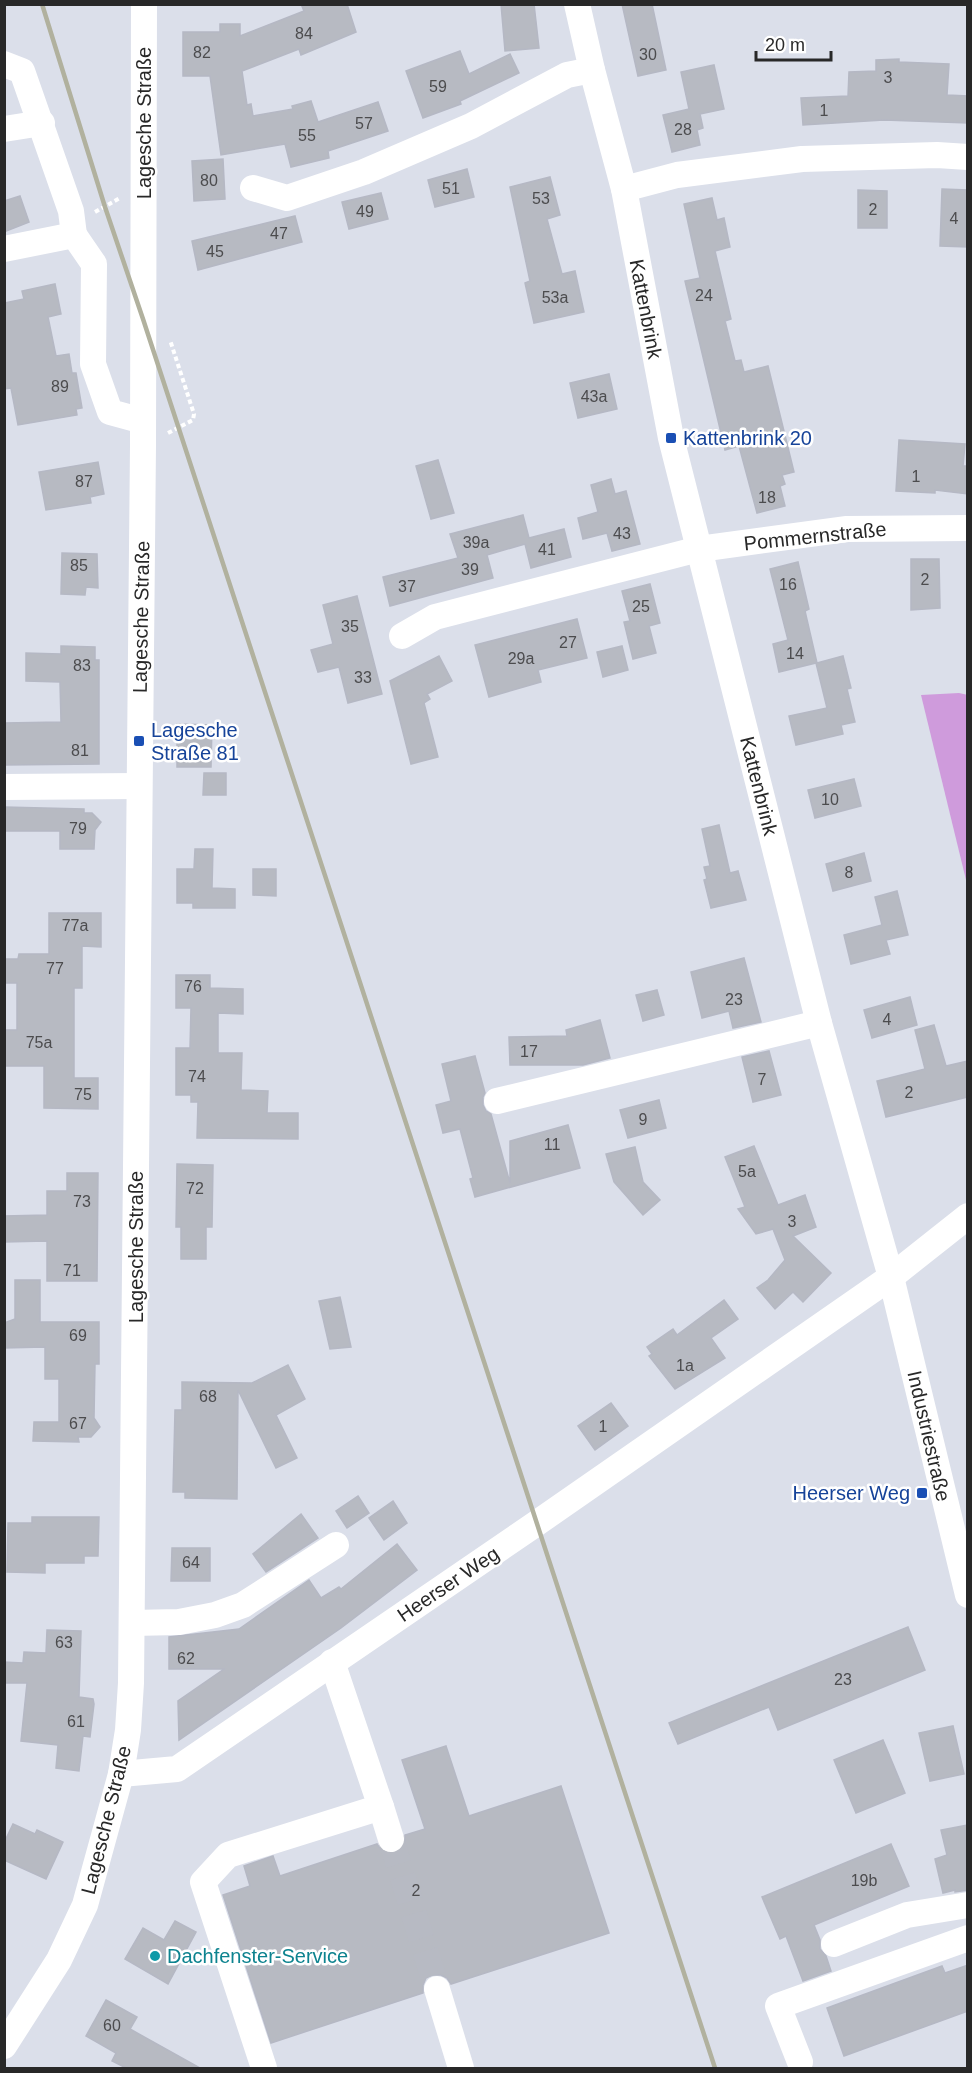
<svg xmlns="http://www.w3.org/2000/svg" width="972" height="2073" font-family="Arial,sans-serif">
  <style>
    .green { fill: #cf9bdc }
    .building { fill: #b7bac2; stroke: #b5b8c4; stroke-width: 1.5 }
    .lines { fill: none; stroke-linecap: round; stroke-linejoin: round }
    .minor-tunnel { stroke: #b7bac3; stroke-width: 26; stroke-dasharray: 26 13; stroke-linecap: butt }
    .path { stroke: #fff; stroke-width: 4; stroke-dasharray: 4.5 3; stroke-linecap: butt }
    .minor { stroke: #fff; stroke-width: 26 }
    .rail { stroke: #b1b19e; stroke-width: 4.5 }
    .transit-dot { fill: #1a4fb4; stroke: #fff; stroke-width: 2 }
    .culture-dot { fill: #0f9aa8; stroke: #fff; stroke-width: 2 }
    .labels { text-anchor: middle; stroke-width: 5; stroke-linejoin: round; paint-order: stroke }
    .number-label { font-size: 16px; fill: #4c4c4e }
    .street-label { font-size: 20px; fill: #282828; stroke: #fff }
    .transit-label { font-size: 20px; fill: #164399; stroke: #fff; text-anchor: start }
    .culture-label { font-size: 20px; fill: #0d838f; stroke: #fff; text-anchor: start }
  </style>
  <rect width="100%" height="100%" fill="#dbdfea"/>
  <path class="green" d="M959,693L968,695L967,884L921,695Z"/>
  <g class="building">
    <path d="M301,4H347L356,32L301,55L299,49L242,71L247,105L251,104L253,116L293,109L292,106L311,101L318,122L378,102L388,131L328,151L329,158L291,167L285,144L221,155L210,76H183V32H220V24H240V36L304,11Z"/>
    <path d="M501,4H534L539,48L505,51Z"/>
    <path d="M622,4H652L666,70L638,76Z"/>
    <path d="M460,51L469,74L510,54L519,73L460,101L461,104L423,118L406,71Z"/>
    <path d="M899,59V62L949,64L947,95L968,96V123L884,120L803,125L801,98L848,96L849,72L876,71V60Z"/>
    <path d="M714,65L724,109L700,114L703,128L697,130L700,145L672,152L663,115L689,109L681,72Z"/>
    <path d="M223,159L225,199L194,201L192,161Z"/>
    <path d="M467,169L474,197L435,207L428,180Z"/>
    <path d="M550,177L560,215L547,219L562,274L575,271L584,312L534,323L525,283L530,281L510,187Z"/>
    <path d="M942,189L968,190V247L940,246Z"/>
    <path d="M858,190L887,191V228H858Z"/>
    <path d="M381,193L388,219L349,229L342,202Z"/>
    <path d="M20,196L29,222L4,232V201Z"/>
    <path d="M712,198L717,220L724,218L730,247L715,251L731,319L725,321L735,361L741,360L744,372L768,366L794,472L782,475L785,484L780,486L785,506L757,513L739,446L725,450L685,281L700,278L684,204Z"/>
    <path d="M295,216L302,242L198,270L192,241Z"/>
    <path d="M55,284L61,314L48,317L56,356L69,354L72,373H76L82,408L76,409L77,415L18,425L11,388L4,389V303L24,299L22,291Z"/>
    <path d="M609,374L617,409L578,418L570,383Z"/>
    <path d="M899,440L965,444L963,466H968V494L935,490V493L896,491Z"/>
    <path d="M438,460L454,513L431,519L416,466Z"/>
    <path d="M98,462L104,494L90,497L91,503L46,510L39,472Z"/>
    <path d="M611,479L615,494L626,491L640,544L612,551L607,533L583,539L578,518L598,512L591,485Z"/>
    <path d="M523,515L529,538L564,529L571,557L531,568L525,544L487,555L493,578L390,606L383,577L458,558L450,534Z"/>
    <path d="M62,553L97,554L98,588L86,587L85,595L61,594Z"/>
    <path d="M911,559H939L940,608L911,610Z"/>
    <path d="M798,562L809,609L805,611L817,663L843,656L851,688L847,689L855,722L841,725L843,734L796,745L789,716L827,708L816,663L779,672L773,644L788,640L770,569Z"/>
    <path d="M650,584L660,623L649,626L656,653L633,659L624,622L630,621L622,591Z"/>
    <path d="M357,596L382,694L348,703L339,667L318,672L311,650L333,644L323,605Z"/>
    <path d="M577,619L587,658L538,670L541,682L489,697L475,645Z"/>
    <path d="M61,646L95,647V660H99V764L4,765V723L61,722L60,682L26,681V653L61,654Z"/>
    <path d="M622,646L628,670L603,677L597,652Z"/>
    <path d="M439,656L452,681L427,694L430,699L424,703L438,757L411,764L390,681Z"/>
    <path d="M177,724L212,725L211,767H177Z"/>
    <path d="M204,773H226V795H203Z"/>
    <path d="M854,779L861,806L815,818L808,790Z"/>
    <path d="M4,807L84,809V813H92L101,822L95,830L94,849H60V831H4Z"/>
    <path d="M719,825L730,873L738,871L746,900L711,908L704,880L707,879L704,867L710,866L702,829Z"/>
    <path d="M195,849H213L212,888L235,889V908H193V903H177V869H194Z"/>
    <path d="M864,853L871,881L833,891L826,864Z"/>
    <path d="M253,869H276V896L253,895Z"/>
    <path d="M897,891L908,935L886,940L890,954L851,964L844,935L882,925L875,897Z"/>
    <path d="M49,913H101V947L82,946V988H74V1078H98V1109L44,1108V1066H4V1030H17V983H4V959H18L19,954H49Z"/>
    <path d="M744,958L761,1022L733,1028L729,1011L702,1018L691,972Z"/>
    <path d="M176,975H210V988L243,989V1014L218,1013V1053H242L241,1090L268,1091L267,1113H298V1139L197,1138L198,1102H191V1095H176V1048H190L191,1008H176Z"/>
    <path d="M657,990L664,1015L643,1021L636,995Z"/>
    <path d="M910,997L917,1025L872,1038L864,1010Z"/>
    <path d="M600,1020L610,1058L583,1065H510L509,1037L567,1036L566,1030Z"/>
    <path d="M934,1025L946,1066L968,1061V1097L886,1117L877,1081L925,1069L915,1030Z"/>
    <path d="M769,1051L781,1095L753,1102L742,1057Z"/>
    <path d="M475,1056L485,1093L483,1097V1105L486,1111L491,1114L510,1183V1141L568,1125L580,1168L475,1197L470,1179L473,1178L460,1129L443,1133L436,1105L451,1101L442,1064Z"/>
    <path d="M659,1100L666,1128L628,1138L620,1110Z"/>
    <path d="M754,1146L778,1205L805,1195L816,1227L793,1236L831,1273L803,1302L793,1292L775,1309L757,1288L768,1280L785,1260L773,1229L756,1234L738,1209L745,1207L725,1157Z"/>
    <path d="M635,1147L643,1182L660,1200L643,1215L614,1182L606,1154Z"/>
    <path d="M177,1164L213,1165L212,1227H206V1259H181V1227H176Z"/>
    <path d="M67,1173H98L97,1281H47V1241L4,1242V1216L47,1215V1191H67Z"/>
    <path d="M15,1280H40V1322H99V1364H95L94,1418L100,1427L91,1437H78L79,1442L33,1441L34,1422H59V1379H45V1347L4,1348V1323L15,1319Z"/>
    <path d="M340,1297L351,1347L330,1349L319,1301Z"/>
    <path d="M724,1300L738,1319L711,1338L725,1358L675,1389L649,1356L652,1354L647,1347L673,1329L677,1335Z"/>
    <path d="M288,1365L305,1399L276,1415L297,1458L276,1468L238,1390L237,1499L185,1498V1492H173L175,1410H182V1382L252,1383Z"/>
    <path d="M611,1403L628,1426L595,1450L578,1426Z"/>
    <path d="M358,1496L369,1513L347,1528L336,1511Z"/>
    <path d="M393,1501L407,1523L384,1540L369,1518Z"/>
    <path d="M301,1514L318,1538L266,1572L253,1554Z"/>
    <path d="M32,1517H99L98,1556H84V1563H45V1573L7,1572L8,1523H32Z"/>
    <path d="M397,1544L417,1570L341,1628L179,1740L178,1701L224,1669H169V1637L239,1629L309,1580L321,1598L339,1587L341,1589Z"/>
    <path d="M172,1548H210V1581H171Z"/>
    <path d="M908,1627L925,1670L778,1730L769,1707L678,1744L669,1723Z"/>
    <path d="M47,1630L81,1631L79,1697L93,1699L94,1704L90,1737L83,1736L79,1771L56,1768L58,1745L21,1741L27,1683H4V1662L23,1663L24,1652L46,1653Z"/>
    <path d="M953,1726L964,1774L930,1781L919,1733Z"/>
    <path d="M883,1740L905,1793L856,1813L834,1760Z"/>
    <path d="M446,1746L469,1816L561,1786L609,1933L451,1984L447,1978L441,1975H432L426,1978L423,1985V1993L271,2043L223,1895L250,1886L244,1866L273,1856L280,1876L377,1844L381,1850L388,1854L396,1853L402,1850L405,1843V1835L425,1829L402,1760Z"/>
    <path d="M13,1824L35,1834L37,1830L63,1842L46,1879L4,1860V1843Z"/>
    <path d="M968,1825V1890L955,1892V1890L943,1893L935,1859L947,1855L941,1830Z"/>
    <path d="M891,1844L909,1886L814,1925L820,1940V1949L826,1956L831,1971L803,1981L786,1936L780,1939L762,1897Z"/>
    <path d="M175,1921L196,1932L168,1984L125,1959L143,1928L164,1940Z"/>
    <path d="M968,1965V2011L844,2056L827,2008L942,1966L945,1973Z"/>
    <path d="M106,2000L137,2017L130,2029L200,2068H126L112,2061L116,2053L86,2036Z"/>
  </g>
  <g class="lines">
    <path class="minor-tunnel" d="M391,1839L437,1989"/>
    <g class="path">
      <path d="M95,212L120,198"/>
      <path d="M168,433L193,420L194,414L170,340"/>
    </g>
    <g class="minor">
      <path d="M577,4L592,70L624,189L671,438L819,1023L891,1277L968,1595"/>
      <path d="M4,64L22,71L71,211L74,235"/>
      <path d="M4,129L42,123"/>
      <path d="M253,188L287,198L364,172L471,126L567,75L592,70"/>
      <path d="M624,189L677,175L802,159L937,155L968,157"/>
      <path d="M4,249L74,235L94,264L93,364L110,412L143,421"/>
      <path d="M402,636L435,617L699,549L847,529L968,528"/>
      <path d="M4,787L139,786"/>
      <path d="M497,1101L819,1023"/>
      <path d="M132,1623L179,1622L215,1615L243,1605L336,1545"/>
      <path d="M121,1774L177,1769L537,1523L891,1277L968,1216"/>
      <path d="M381,1807L391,1839"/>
      <path d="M834,1944L907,1915L968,1905"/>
      <path d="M437,1989L461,2068"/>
      <path d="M4,2046L59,1960L85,1905L121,1774L128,1730L131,1683L143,445L144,4"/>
      <path d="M800,2062L778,2006L968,1938"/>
      <path d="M264,2068L203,1882L228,1855L381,1807L332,1662"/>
    </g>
    <path class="rail" d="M42,4L105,207L143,319L715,2068"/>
  </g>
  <g class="transit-dot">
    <rect x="665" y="432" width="12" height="12" rx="3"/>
    <rect x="133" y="735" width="12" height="12" rx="3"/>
    <rect x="916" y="1487" width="12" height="12" rx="3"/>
  </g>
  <circle class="culture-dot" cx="155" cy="1956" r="6"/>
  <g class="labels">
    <g class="number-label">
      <text x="304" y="39">84</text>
      <text x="202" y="58">82</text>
      <text x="648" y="60">30</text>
      <text x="888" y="83">3</text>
      <text x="438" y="92">59</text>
      <text x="824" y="116">1</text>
      <text x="364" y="129">57</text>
      <text x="683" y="135">28</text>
      <text x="307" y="141">55</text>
      <text x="209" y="186">80</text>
      <text x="451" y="194">51</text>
      <text x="541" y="204">53</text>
      <text x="873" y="215">2</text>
      <text x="365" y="217">49</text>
      <text x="954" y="224">4</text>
      <text x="279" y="239">47</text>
      <text x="215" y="257">45</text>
      <text x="704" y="301">24</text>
      <text x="555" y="303">53a</text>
      <text x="60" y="392">89</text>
      <text x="594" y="402">43a</text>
      <text x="916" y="482">1</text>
      <text x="84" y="487">87</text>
      <text x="767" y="503">18</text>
      <text x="622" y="539">43</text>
      <text x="476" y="548">39a</text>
      <text x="547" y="555">41</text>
      <text x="79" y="571">85</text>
      <text x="470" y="575">39</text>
      <text x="925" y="585">2</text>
      <text x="788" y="590">16</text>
      <text x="407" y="592">37</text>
      <text x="641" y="612">25</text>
      <text x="350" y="632">35</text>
      <text x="568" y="648">27</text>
      <text x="795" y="659">14</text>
      <text x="521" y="664">29a</text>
      <text x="82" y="671">83</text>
      <text x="363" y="683">33</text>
      <text x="80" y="756">81</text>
      <text x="830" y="805">10</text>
      <text x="78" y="834">79</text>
      <text x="849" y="878">8</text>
      <text x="75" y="931">77a</text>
      <text x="55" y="974">77</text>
      <text x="193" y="992">76</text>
      <text x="734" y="1005">23</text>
      <text x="887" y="1025">4</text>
      <text x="39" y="1048">75a</text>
      <text x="529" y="1057">17</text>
      <text x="197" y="1082">74</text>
      <text x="762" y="1085">7</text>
      <text x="909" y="1098">2</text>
      <text x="83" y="1100">75</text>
      <text x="643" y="1125">9</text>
      <text x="552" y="1150">11</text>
      <text x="747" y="1177">5a</text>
      <text x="195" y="1194">72</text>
      <text x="82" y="1207">73</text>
      <text x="792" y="1227">3</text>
      <text x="72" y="1276">71</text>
      <text x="78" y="1341">69</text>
      <text x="685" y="1371">1a</text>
      <text x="208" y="1402">68</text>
      <text x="78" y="1429">67</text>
      <text x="603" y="1432">1</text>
      <text x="191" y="1568">64</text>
      <text x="64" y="1648">63</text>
      <text x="186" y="1664">62</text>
      <text x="843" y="1685">23</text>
      <text x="76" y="1727">61</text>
      <text x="864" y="1886">19b</text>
      <text x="416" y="1896">2</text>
      <text x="112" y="2031">60</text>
    </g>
    <g class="street-label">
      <text transform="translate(144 123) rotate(-90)" y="7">Lagesche Straße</text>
      <text transform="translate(646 309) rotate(79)" y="7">Kattenbrink</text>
      <text transform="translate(815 536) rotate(-6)" y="7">Pommernstraße</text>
      <text transform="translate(141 617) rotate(-89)" y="7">Lagesche Straße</text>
      <text transform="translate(759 786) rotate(76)" y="7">Kattenbrink</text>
      <text transform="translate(136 1247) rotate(-90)" y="7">Lagesche Straße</text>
      <text transform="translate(929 1436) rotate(77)" y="7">Industriestraße</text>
      <text transform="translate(448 1584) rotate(-34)" y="7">Heerser Weg</text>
      <text transform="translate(106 1820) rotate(-76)" y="7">Lagesche Straße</text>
    </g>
    <g class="transit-label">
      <text x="683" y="445">Kattenbrink 20</text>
      <text x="151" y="737">Lagesche<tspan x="151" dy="23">Straße 81</tspan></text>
      <text x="910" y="1500" text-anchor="end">Heerser Weg</text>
    </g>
    <g class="culture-label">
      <text x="167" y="1963">Dachfenster-Service</text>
    </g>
  </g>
  <rect width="972" height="2073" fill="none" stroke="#282828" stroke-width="12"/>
  <path d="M756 51v9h75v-9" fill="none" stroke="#282828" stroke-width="3"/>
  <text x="765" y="51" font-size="18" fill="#282828" stroke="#ffffff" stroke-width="4.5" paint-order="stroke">20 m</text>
</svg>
